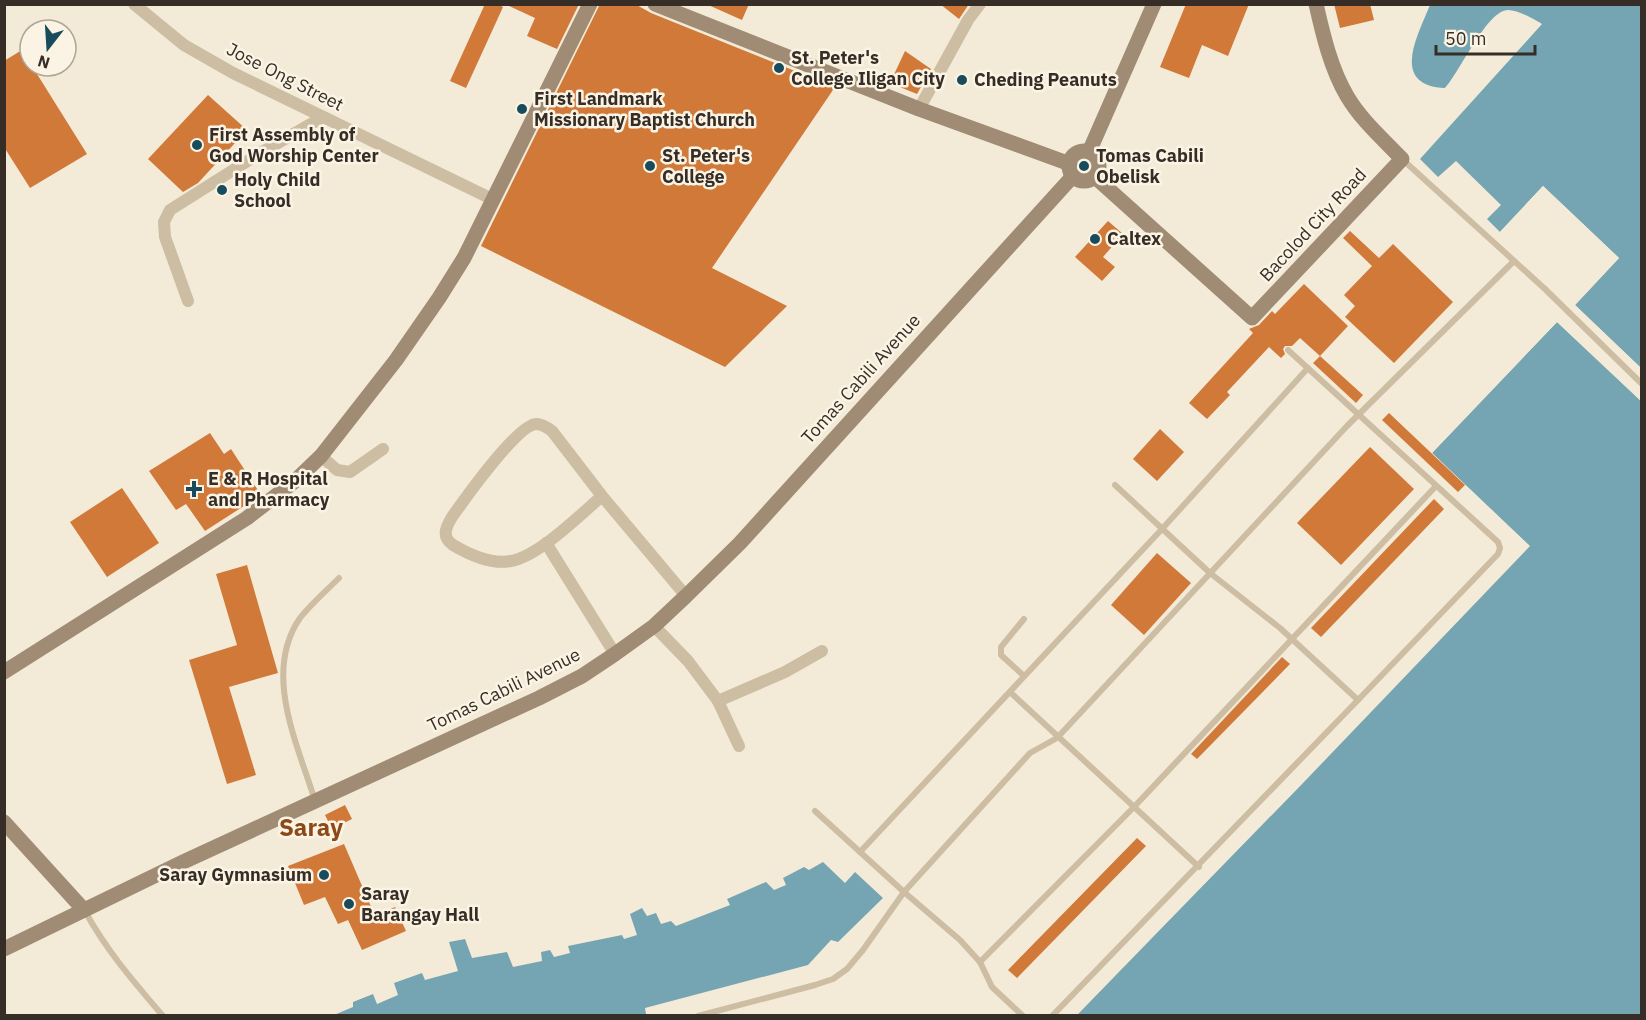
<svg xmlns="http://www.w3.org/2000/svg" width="1646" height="1020" font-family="'IBM Plex Sans',sans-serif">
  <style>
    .water { fill: #75a5b2 }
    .pier { fill: #f3ebd8 }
    .building { fill: #d07939 }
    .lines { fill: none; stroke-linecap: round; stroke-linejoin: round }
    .lane { stroke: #ccbda3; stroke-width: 6 }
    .street { stroke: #ccbda3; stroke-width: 12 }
    .secondary { stroke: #a08c74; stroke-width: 15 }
    .poi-dot { fill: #184b5b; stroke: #fbf4e4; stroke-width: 2 }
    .labels { text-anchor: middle; stroke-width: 5; stroke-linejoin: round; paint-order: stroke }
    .poi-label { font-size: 18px; font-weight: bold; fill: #362e26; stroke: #fbf4e4; text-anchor: start }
    .street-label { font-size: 18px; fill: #362e26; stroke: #fbf4e4 }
    .district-label { font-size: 24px; font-weight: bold; fill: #8c4918; stroke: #fbf4e4 }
  </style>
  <rect width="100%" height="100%" fill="#f3ebd8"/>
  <g class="water">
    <path d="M1430,5H1641V368L1575,305L1619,258L1543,186L1500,232L1487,219L1501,205L1456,161L1438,177L1420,159L1542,24C1534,19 1518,10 1508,10C1487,10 1460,72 1445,88C1390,85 1417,37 1430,5Z"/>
    <path d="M1557,322L1641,401V1015L1076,1016L1529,546L1432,453Z"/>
    <path d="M823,862L845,883L855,872L883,898L838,942L831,940L808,965L645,1008L646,1014L638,1015H334L353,1007V1002L373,994L377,1004L398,995L394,983L422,973L425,980L458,971L449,942L465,939L472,958L507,952L513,967L542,961L541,952L550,950L554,957L570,953L568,946L622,935L624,939L637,935L630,914L642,908L647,916L656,913L661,924L671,921L676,926L730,905L727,899L766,882L774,890L786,885L783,878L804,867L809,870Z"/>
  </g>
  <g class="pier">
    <path d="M1543,186L1619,258L1575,305L1641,368L1642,371L1572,305L1615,258L1543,190L1502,234H1498Z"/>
    <path d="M1559,319L1642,397L1641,401L1557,322L1432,453L1530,546L1304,782L1076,1016H1073L1525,546L1429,452L1555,320Z"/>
  </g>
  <g class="building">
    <path d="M485,4H497L503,7L466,88L450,81Z"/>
    <path d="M505,4H579L557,49L527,36L535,18Z"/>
    <path d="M600,4H635L651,13L835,87L712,268L787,306L725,367L481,246Z"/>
    <path d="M706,4H749L742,20Z"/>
    <path d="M940,4H969L959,19Z"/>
    <path d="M1186,4H1249L1228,56L1202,45L1189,78L1160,67Z"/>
    <path d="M1334,4H1370L1374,20L1340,28Z"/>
    <path d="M22,50L30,62V66H32L87,154L30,188L4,147V61Z"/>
    <path d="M905,51L931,69L917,94L890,83Z"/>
    <path d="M208,95L247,130L198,183L183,192L148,159Z"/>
    <path d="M1108,221L1123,234L1103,257L1115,267L1102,281L1075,257Z"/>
    <path d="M1350,231L1379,258L1393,244L1453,302L1394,363L1345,317L1355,306L1344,295L1372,266L1343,238Z"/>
    <path d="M1304,284L1348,326L1320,356L1363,395L1356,403L1313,363L1320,356L1300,338L1292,346H1285L1283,349L1285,354L1281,358L1269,347L1227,392L1230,395L1207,419L1189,403L1253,333L1249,329L1259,325L1272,311L1275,314Z"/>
    <path d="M1389,413L1465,485L1458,492L1382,420Z"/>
    <path d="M1160,429L1184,452L1157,481L1133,459Z"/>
    <path d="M210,433L224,454L231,449L261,495L205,531L186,504L176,510L149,471Z"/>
    <path d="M1370,447L1414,489L1341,565L1297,523Z"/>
    <path d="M122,488L159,543L107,577L70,522Z"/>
    <path d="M1434,499L1444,509L1321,637L1311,628Z"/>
    <path d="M1157,553L1191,583L1144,635L1111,605Z"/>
    <path d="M247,565L278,673L229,687L256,775L227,784L189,660L237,645L216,574Z"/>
    <path d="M1282,657L1290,664L1197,759L1191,754Z"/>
    <path d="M345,805L352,819L332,829L325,815Z"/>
    <path d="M1137,838L1146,846L1017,978L1008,970Z"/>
    <path d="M344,844L375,916L395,907L406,931L362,950L348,920L338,924L325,897L304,905L288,866Z"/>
  </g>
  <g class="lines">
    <g class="lane">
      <path d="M1402,159L1545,289L1642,384"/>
      <path d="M1115,485L1210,573L1280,628L1358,700L1498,554L1500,548L1498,542L1288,350"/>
      <path d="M1024,619L1001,647V655L1024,676"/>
      <path d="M1010,692L1199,867"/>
      <path d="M315,801C298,745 262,673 300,618C311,604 326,591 339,578"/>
      <path d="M815,811L904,892L960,940L980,962L992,987L1023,1016"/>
      <path d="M860,852L1162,529L1308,368"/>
      <path d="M85,911C106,950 134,982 163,1016"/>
      <path d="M980,962L1134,807L1436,486"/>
      <path d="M698,1016L815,985L833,979L847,969L863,950L904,892L1030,753L1057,738L1347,426L1514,261"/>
      <path d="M1052,1016L1358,700"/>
    </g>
    <g class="street">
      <path d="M134,4L184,45L233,73L494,200"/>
      <path d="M919,109L968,20L980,4"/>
      <path d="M188,301L165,237L164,222L170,210L257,155L323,117"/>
      <path d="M321,456L337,470L350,472L383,449"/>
      <path d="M602,496C580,515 539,556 511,561C491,565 470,555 453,545C441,537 446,527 452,517C464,500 517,425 536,424C542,424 548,428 552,431L602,496L686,596"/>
      <path d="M546,543L615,654"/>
      <path d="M654,626L688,661L718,701L739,746"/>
      <path d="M718,701L785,672L822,651"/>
    </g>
    <g class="secondary">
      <path d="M655,4L919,109L1070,164"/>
      <circle cx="1084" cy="166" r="15"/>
      <path d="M1089,152L1154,4"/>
      <path d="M1095,177L1252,318L1402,159C1383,139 1361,120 1347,96C1331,69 1323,35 1316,4"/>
      <path d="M4,672L247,518L295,481L321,456L396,360L439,298L464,258L590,4"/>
      <path d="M4,822L84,910"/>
      <path d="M4,949L183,862L539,698L582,676L615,654L654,626L686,596L740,543L1073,176"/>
    </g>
  </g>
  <g class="poi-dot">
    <circle cx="779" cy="68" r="6"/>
    <circle cx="962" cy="80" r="6"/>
    <circle cx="522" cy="109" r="6"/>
    <circle cx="197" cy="145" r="6"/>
    <circle cx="650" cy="166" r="6"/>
    <circle cx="1084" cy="166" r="6"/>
    <circle cx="222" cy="190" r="6"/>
    <circle cx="1095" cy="239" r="6"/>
    <path d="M191 480h6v6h6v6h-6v6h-6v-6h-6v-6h6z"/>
    <circle cx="324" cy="875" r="6"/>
    <circle cx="349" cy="904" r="6"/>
  </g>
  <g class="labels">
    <g class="poi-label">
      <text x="791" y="64">St. Peter's<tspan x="791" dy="21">College Iligan City</tspan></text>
      <text x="974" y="86">Cheding Peanuts</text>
      <text x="534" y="105">First Landmark<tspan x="534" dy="21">Missionary Baptist Church</tspan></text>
      <text x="209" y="141">First Assembly of<tspan x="209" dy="21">God Worship Center</tspan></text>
      <text x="662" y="162">St. Peter's<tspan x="662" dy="21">College</tspan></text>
      <text x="1096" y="162">Tomas Cabili<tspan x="1096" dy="21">Obelisk</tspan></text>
      <text x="234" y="186">Holy Child<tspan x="234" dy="21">School</tspan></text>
      <text x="1107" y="245">Caltex</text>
      <text x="208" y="485">E &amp; R Hospital<tspan x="208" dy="21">and Pharmacy</tspan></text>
      <text x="312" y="881" text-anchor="end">Saray Gymnasium</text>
      <text x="361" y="900">Saray<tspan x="361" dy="21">Barangay Hall</tspan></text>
    </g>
    <g class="street-label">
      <text transform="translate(285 77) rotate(27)" y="6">Jose Ong Street</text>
      <text transform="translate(1313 225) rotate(-47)" y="6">Bacolod City Road</text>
      <text transform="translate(861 379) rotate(-48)" y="6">Tomas Cabili Avenue</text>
      <text transform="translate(504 690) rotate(-26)" y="6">Tomas Cabili Avenue</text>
    </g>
    <g class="district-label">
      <text x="311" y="836">Saray</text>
    </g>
  </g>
  <rect width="1646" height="1020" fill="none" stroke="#362e26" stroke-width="12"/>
  <g transform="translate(48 48) rotate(197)"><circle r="28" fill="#fbf4e4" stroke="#aca598" stroke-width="1.5"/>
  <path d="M0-4.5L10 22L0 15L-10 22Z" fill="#184b5b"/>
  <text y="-9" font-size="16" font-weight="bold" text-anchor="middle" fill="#362e26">N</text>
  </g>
  <path d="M1436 45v9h99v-9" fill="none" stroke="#362e26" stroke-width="3"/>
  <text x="1445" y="45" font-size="18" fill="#362e26" stroke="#fbf4e4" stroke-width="4.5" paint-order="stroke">50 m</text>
</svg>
